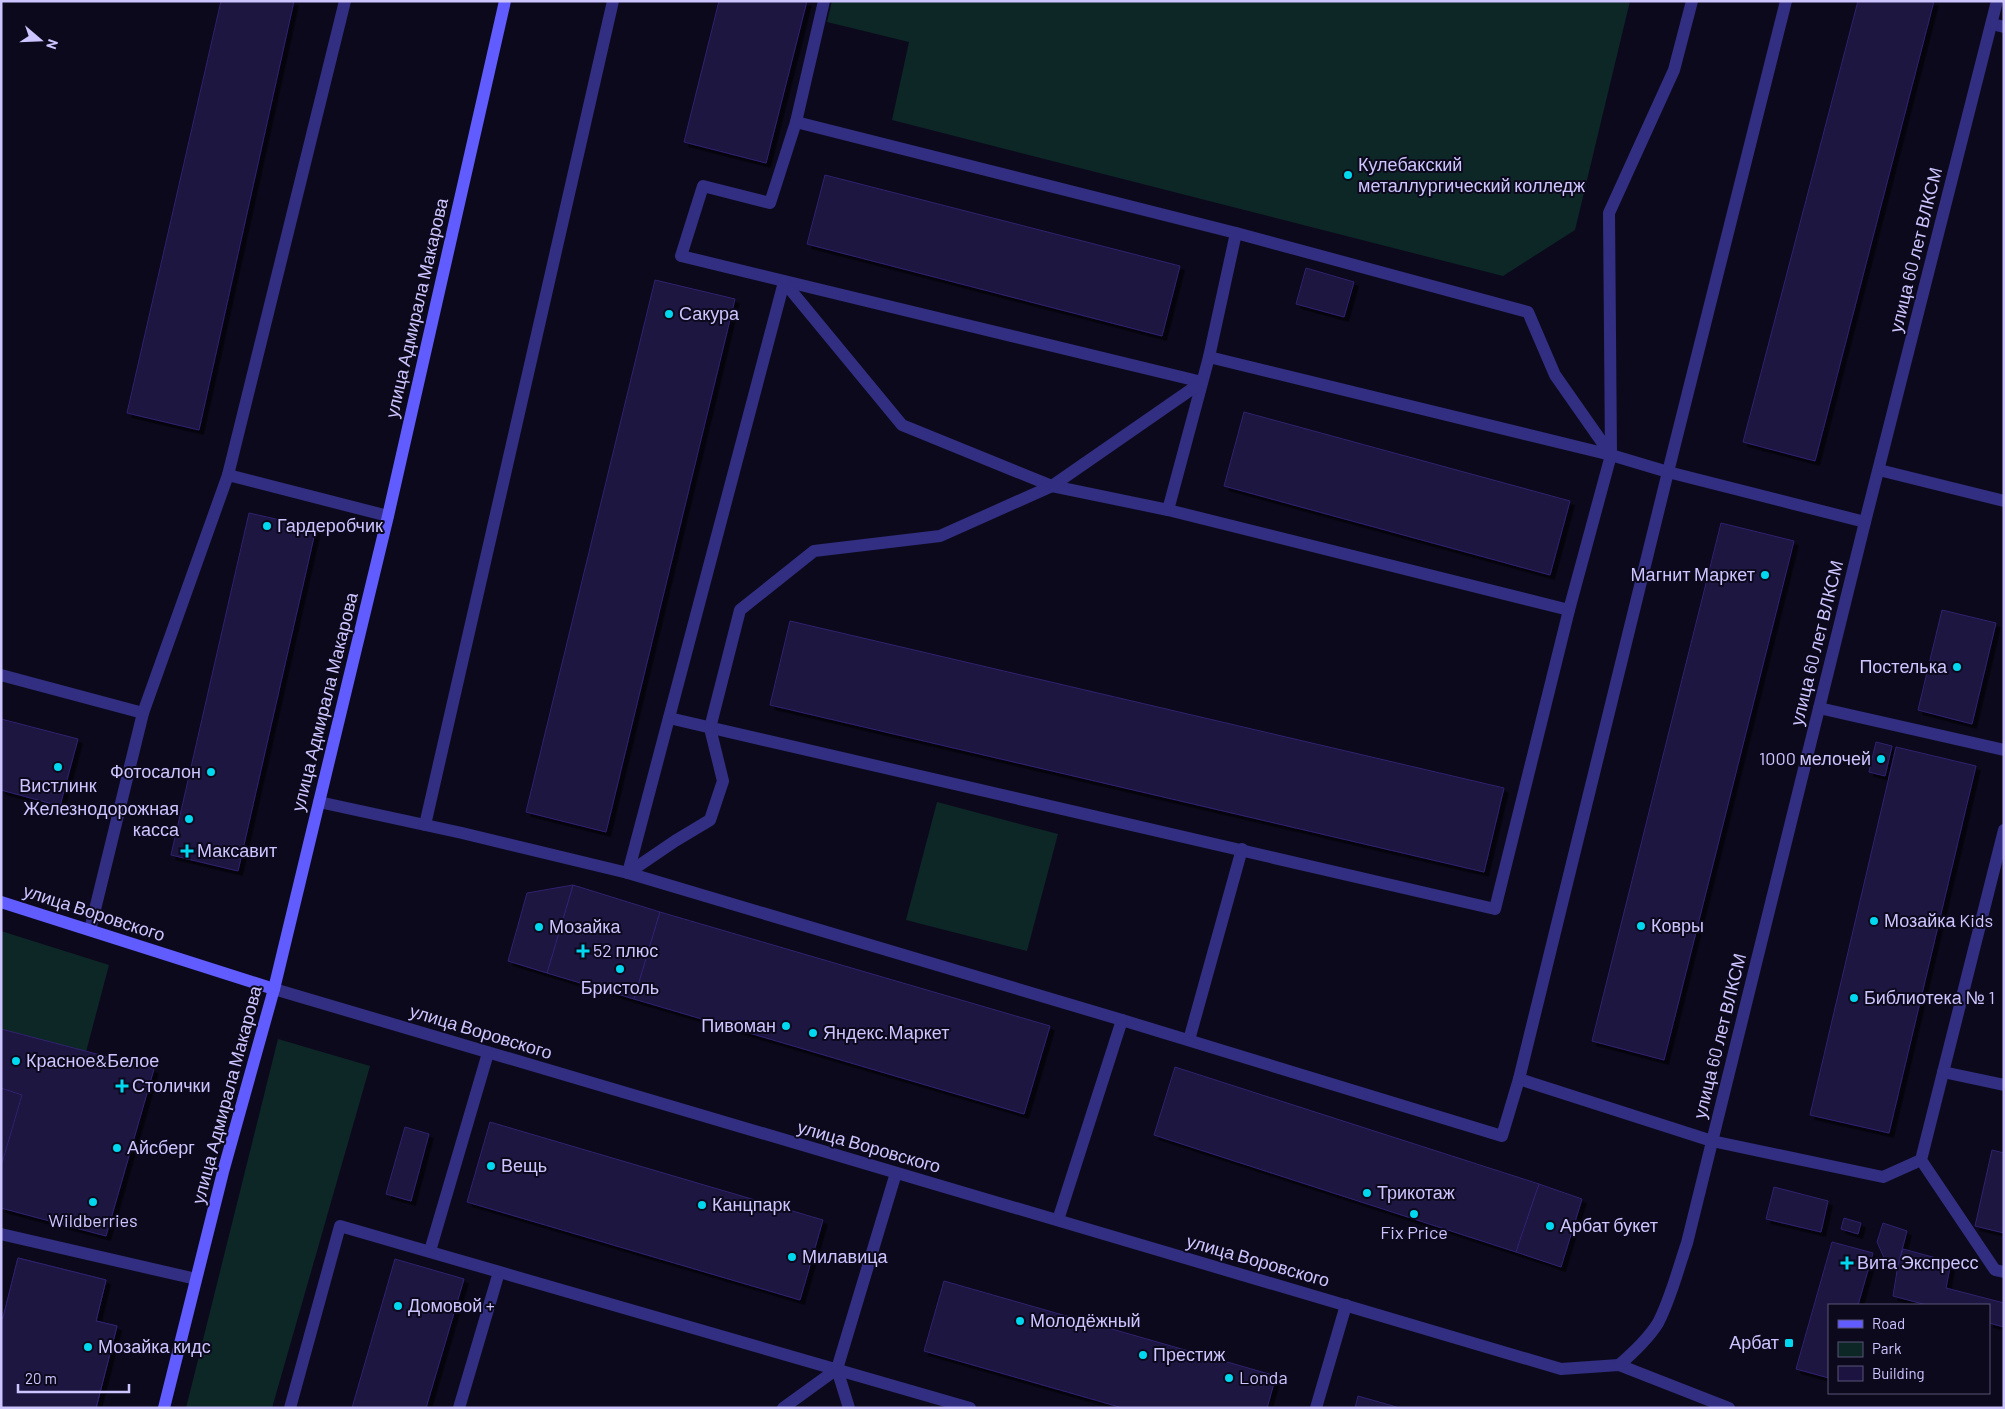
<svg xmlns="http://www.w3.org/2000/svg" width="2005" height="1409" font-family="Barlow,sans-serif">
  <style>
    .green { fill: #0c2726 }
    .building { fill: #1c1340; stroke: #31226f; filter: url(#shadow) }
    .lines { fill: none; stroke-linecap: round; stroke-linejoin: round }
    .lane { stroke: #322f82; stroke-width: 12 }
    .street { stroke: #322f82; stroke-width: 12 }
    .secondary { stroke: #605cff; stroke-width: 12 }
    .poi-dot { fill: #00d8f0; stroke: #0d091d; stroke-width: 2 }
    .labels { text-anchor: middle; stroke-width: 4; stroke-linejoin: round; paint-order: stroke }
    .poi-label { font-size: 18px; fill: #ccc5ff; stroke: #0d091d; text-anchor: start }
    .street-label { font-size: 18px; fill: #ccc5ff; stroke: #0d091d }
  </style>
  <defs>
    <filter id="shadow"><feDropShadow dx="4.5" dy="4.5" stdDeviation="0" flood-color="#0009"/></filter>
  </defs>
  <rect width="100%" height="100%" fill="#0d091d"/>
  <g class="green">
    <path d="M832,1H1630L1575,230L1503,276L892,120L909,42L827,22Z"/>
    <path d="M937,802L1058,834L1027,951L906,920Z"/>
    <path d="M1,931L109,965L86,1052L1,1029Z"/>
    <path d="M278,1039L370,1066L272,1408H186Z"/>
  </g>
  <g class="building">
    <path d="M221,1H294L199,430L127,413Z"/>
    <path d="M719,1H807L766,163L684,142Z"/>
    <path d="M1858,1H1934L1815,461L1743,442Z"/>
    <path d="M825,175L1180,266L1162,336L807,244Z"/>
    <path d="M1306,268L1354,282L1344,317L1296,304Z"/>
    <path d="M655,280L735,299L606,832L526,812Z"/>
    <path d="M1244,412L1570,501L1550,575L1224,486Z"/>
    <path d="M249,513L316,528L238,871L171,855Z"/>
    <path d="M1721,523L1794,541L1664,1060L1592,1041Z"/>
    <path d="M1942,610L1996,623L1972,724L1918,710Z"/>
    <path d="M790,621L1504,788L1484,872L770,705Z"/>
    <path d="M1,719L78,739L60,806L1,790Z"/>
    <path d="M1876,742L1892,746L1885,776L1869,772Z"/>
    <path d="M1896,747L1976,766L1889,1133L1810,1115Z"/>
    <path d="M573,885L660,912L634,999L547,973Z"/>
    <path d="M573,885L547,973L508,961L527,893Z"/>
    <path d="M660,912L1050,1026L1024,1114L634,999Z"/>
    <path d="M1,1029L154,1069L106,1236L1,1208Z"/>
    <path d="M1175,1067L1539,1184L1516,1252L1154,1135Z"/>
    <path d="M1,1088L22,1095L2,1163H1Z"/>
    <path d="M490,1122L823,1220L800,1300L467,1202Z"/>
    <path d="M405,1127L429,1134L411,1201L386,1194Z"/>
    <path d="M1992,1150L2004,1153V1233L1975,1226Z"/>
    <path d="M1539,1184L1582,1199L1561,1267L1516,1252Z"/>
    <path d="M1774,1187L1828,1201L1821,1232L1766,1219Z"/>
    <path d="M1844,1218L1861,1223L1858,1234L1841,1229Z"/>
    <path d="M1883,1223L1907,1231L1898,1265L1886,1262L1877,1242Z"/>
    <path d="M1832,1242L1873,1253L1858,1305H1829V1378L1796,1369Z"/>
    <path d="M1903,1249L1951,1262L1946,1288L2004,1303V1327L1989,1323V1305H1927L1893,1296L1898,1265Z"/>
    <path d="M18,1258L106,1280L96,1321L117,1326L96,1408H1V1318H3Z"/>
    <path d="M18,1258L106,1280L96,1321L117,1326L96,1408H1V1318H3Z"/>
    <path d="M395,1259L464,1279L426,1408H352Z"/>
    <path d="M944,1281L1276,1376L1267,1408H1123L924,1351Z"/>
    <path d="M1358,1396L1400,1408H1355Z"/>
  </g>
  <g class="lines">
    <g class="lane">
      <path d="M824,1L796,122L770,203L703,186L681,256L1202,382"/>
      <path d="M1786,1L1666,480L1519,1079L1712,1141L1883,1177L1921,1160"/>
      <path d="M1992,24L2004,27"/>
      <path d="M796,122L1236,233"/>
      <path d="M784,282L902,425L1052,486L1168,510"/>
      <path d="M1209,357L1611,455L1668,472L1865,522"/>
      <path d="M1611,455L1555,375L1528,312L1236,233L1209,357L1168,510L1569,610L1611,455L1609,213L1674,70L1692,1"/>
      <path d="M1879,470L2004,501"/>
      <path d="M228,475L345,1"/>
      <path d="M1,675L143,713"/>
      <path d="M1819,708L2004,750"/>
      <path d="M669,718L1495,909L1569,610"/>
      <path d="M319,802L462,833L628,873L784,282"/>
      <path d="M425,825L613,1"/>
      <path d="M2004,830L1921,1160L1995,1270L2004,1272"/>
      <path d="M628,873L1122,1020L1502,1136L1519,1079"/>
      <path d="M628,873L675,841L710,820L723,781L710,728L740,610L814,551L940,536L1052,486L1202,382"/>
      <path d="M90,930L143,713L228,475L388,516"/>
      <path d="M1189,1040L1242,849"/>
      <path d="M1943,1072L2004,1085"/>
      <path d="M1058,1220L1122,1020"/>
      <path d="M1,1234L196,1279"/>
      <path d="M430,1251L488,1053"/>
      <path d="M290,1408L340,1226L970,1408"/>
      <path d="M459,1408L499,1272"/>
      <path d="M783,1408L837,1369"/>
      <path d="M849,1408L837,1369L896,1173"/>
      <path d="M1316,1408L1346,1305"/>
    </g>
    <g class="street">
      <path d="M274,989L1561,1369L1619,1365L1729,1408"/>
      <path d="M1619,1365C1633,1353 1648,1339 1658,1323C1671,1298 1678,1269 1687,1243L1865,522L1997,1"/>
    </g>
    <g class="secondary">
      <path d="M1,902L274,989"/>
      <path d="M164,1408L223,1172L274,989L388,516L505,1"/>
    </g>
  </g>
  <g class="poi-dot">
    <circle cx="1348" cy="175" r="5"/>
    <circle cx="669" cy="314" r="5"/>
    <circle cx="267" cy="526" r="5"/>
    <circle cx="1765" cy="575" r="5"/>
    <circle cx="1957" cy="667" r="5"/>
    <circle cx="1881" cy="759" r="5"/>
    <circle cx="58" cy="767" r="5"/>
    <circle cx="211" cy="772" r="5"/>
    <circle cx="189" cy="819" r="5"/>
    <path d="M184.5 843.5h5v5h5v5h-5v5h-5v-5h-5v-5h5z"/>
    <circle cx="1874" cy="921" r="5"/>
    <circle cx="1641" cy="926" r="5"/>
    <circle cx="539" cy="927" r="5"/>
    <path d="M580.5 943.5h5v5h5v5h-5v5h-5v-5h-5v-5h5z"/>
    <circle cx="620" cy="969" r="5"/>
    <circle cx="1854" cy="998" r="5"/>
    <circle cx="786" cy="1026" r="5"/>
    <circle cx="813" cy="1033" r="5"/>
    <circle cx="16" cy="1061" r="5"/>
    <path d="M119.5 1078.5h5v5h5v5h-5v5h-5v-5h-5v-5h5z"/>
    <circle cx="117" cy="1148" r="5"/>
    <circle cx="491" cy="1166" r="5"/>
    <circle cx="1367" cy="1193" r="5"/>
    <circle cx="93" cy="1202" r="5"/>
    <circle cx="702" cy="1205" r="5"/>
    <circle cx="1414" cy="1214" r="5"/>
    <circle cx="1550" cy="1226" r="5"/>
    <circle cx="792" cy="1257" r="5"/>
    <path d="M1844.5 1255.5h5v5h5v5h-5v5h-5v-5h-5v-5h5z"/>
    <circle cx="398" cy="1306" r="5"/>
    <circle cx="1020" cy="1321" r="5"/>
    <rect x="1784" y="1338" width="10" height="10" rx="2.5"/>
    <circle cx="88" cy="1347" r="5"/>
    <circle cx="1143" cy="1355" r="5"/>
    <circle cx="1229" cy="1378" r="5"/>
  </g>
  <g class="labels">
    <g class="poi-label">
      <text x="1358" y="171">Кулебакский<tspan x="1358" dy="21">металлургический колледж</tspan></text>
      <text x="679" y="320">Сакура</text>
      <text x="277" y="532">Гардеробчик</text>
      <text x="1755" y="581" text-anchor="end">Магнит Маркет</text>
      <text x="1947" y="673" text-anchor="end">Постелька</text>
      <text x="1871" y="765" text-anchor="end">1000 мелочей</text>
      <text x="201" y="778" text-anchor="end">Фотосалон</text>
      <text x="58" y="792" text-anchor="middle">Вистлинк</text>
      <text x="179" y="815" text-anchor="end">Железнодорожная<tspan x="179" dy="21">касса</tspan></text>
      <text x="197" y="857">Максавит</text>
      <text x="1884" y="927">Мозайка Kids</text>
      <text x="1651" y="932">Ковры</text>
      <text x="549" y="933">Мозайка</text>
      <text x="593" y="957">52 плюс</text>
      <text x="620" y="994" text-anchor="middle">Бристоль</text>
      <text x="1864" y="1004">Библиотека № 1</text>
      <text x="776" y="1032" text-anchor="end">Пивоман</text>
      <text x="823" y="1039">Яндекс.Маркет</text>
      <text x="26" y="1067">Красное&amp;Белое</text>
      <text x="132" y="1092">Столички</text>
      <text x="127" y="1154">Айсберг</text>
      <text x="501" y="1172">Вещь</text>
      <text x="1377" y="1199">Трикотаж</text>
      <text x="712" y="1211">Канцпарк</text>
      <text x="93" y="1227" text-anchor="middle">Wildberries</text>
      <text x="1560" y="1232">Арбат букет</text>
      <text x="1414" y="1239" text-anchor="middle">Fix Price</text>
      <text x="802" y="1263">Милавица</text>
      <text x="1857" y="1269">Вита Экспресс</text>
      <text x="408" y="1312">Домовой +</text>
      <text x="1030" y="1327">Молодёжный</text>
      <text x="1779" y="1349" text-anchor="end">Арбат</text>
      <text x="98" y="1353">Мозайка кидс</text>
      <text x="1153" y="1361">Престиж</text>
      <text x="1239" y="1384">Londa</text>
    </g>
    <g class="street-label">
      <text transform="translate(1916 250) rotate(-76)" y="6">улица 60 лет ВЛКСМ</text>
      <text transform="translate(417 308) rotate(-77)" y="6">улица Адмирала Макарова</text>
      <text transform="translate(1817 643) rotate(-76)" y="6">улица 60 лет ВЛКСМ</text>
      <text transform="translate(325 702) rotate(-76)" y="6">улица Адмирала Макарова</text>
      <text transform="translate(94 913) rotate(18)" y="6">улица Воровского</text>
      <text transform="translate(481 1032) rotate(17)" y="6">улица Воровского</text>
      <text transform="translate(1720 1036) rotate(-76)" y="6">улица 60 лет ВЛКСМ</text>
      <text transform="translate(227 1095) rotate(-75)" y="6">улица Адмирала Макарова</text>
      <text transform="translate(869 1147) rotate(16)" y="6">улица Воровского</text>
      <text transform="translate(1258 1261) rotate(16)" y="6">улица Воровского</text>
    </g>
  </g>
  <rect width="2005" height="1409" fill="none" stroke="#ccc5ff" stroke-width="5"/>
  <rect x="1828" y="1304" width="162" height="90" fill="#0d091d" stroke="#595477"/>
  <rect x="1838" y="1320" width="25" height="8" fill="#605cff" stroke="#595477"/>
  <text x="1872" y="1329" font-size="15" fill="#ccc5ff">Road</text>
  <rect x="1838" y="1342" width="25" height="15" fill="#0c2726" stroke="#595477"/>
  <text x="1872" y="1354" font-size="15" fill="#ccc5ff">Park</text>
  <rect x="1838" y="1366" width="25" height="15" fill="#1c1340" stroke="#595477"/>
  <text x="1872" y="1379" font-size="15" fill="#ccc5ff">Building</text>
  <g transform="translate(40 40) rotate(109)" stroke="#0d091d" stroke-width="4" paint-order="stroke">
  <path d="M0-4L9 19L0 12L-9 19Z" fill="#ccc5ff"/>
  <text y="-8" font-size="14" font-weight="bold" text-anchor="middle" fill="#ccc5ff">N</text>
  </g>
  <path d="M18 1384v8h111v-8" fill="none" stroke="#ccc5ff" stroke-width="2.5"/>
  <text x="25" y="1384" font-size="15" fill="#ccc5ff" stroke="#0d091d" stroke-width="4" paint-order="stroke">20 m</text>
</svg>
